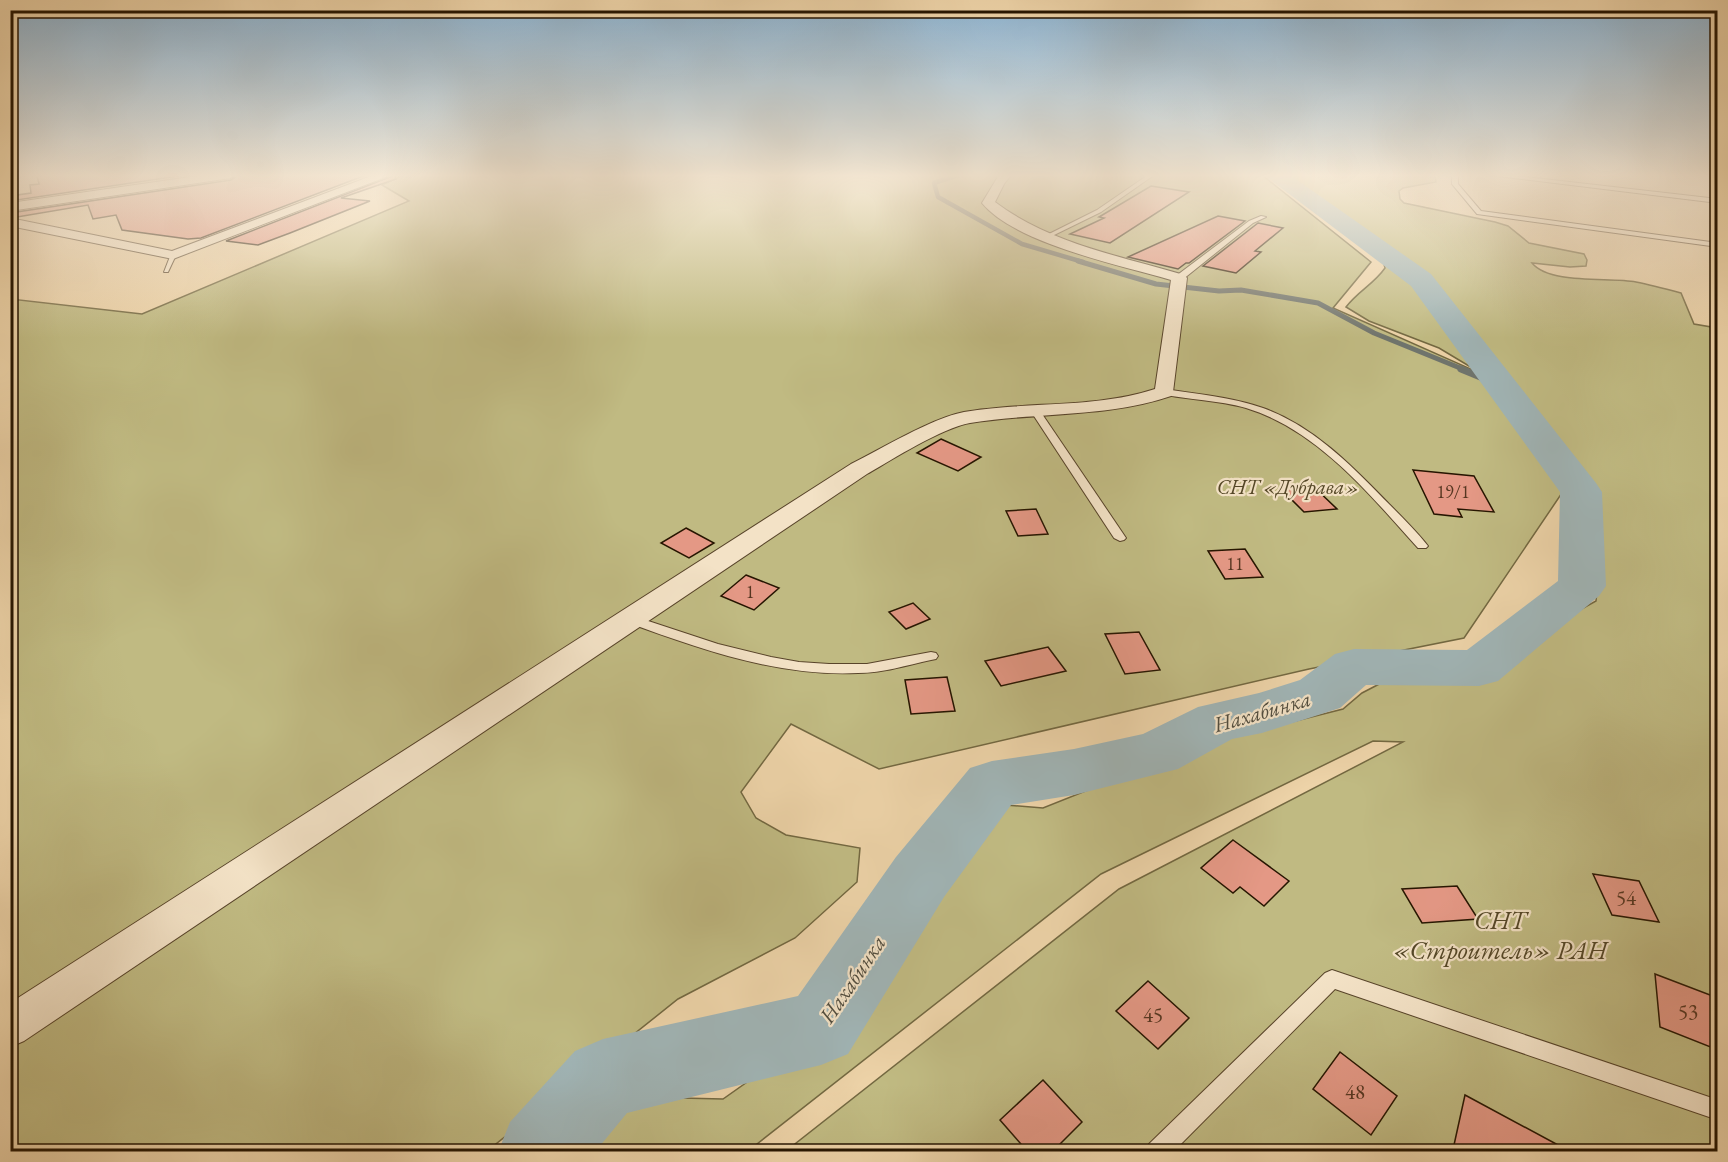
<svg xmlns="http://www.w3.org/2000/svg" width="1728" height="1162" font-family="'EB Garamond',serif">
  <style>
    .green { fill: #c0ba82; stroke: #736841; stroke-width: 1.5 }
    .lines { fill: none; stroke-linecap: round; stroke-linejoin: round }
    .stream-far2 { stroke: #6f746d; stroke-width: 4.5 }
    .stream-far1 { stroke: #6f746d; stroke-width: 5 }
    .stream { stroke: #6f746d; stroke-width: 7 }
    .river { fill: #a0b4b5; fill-rule: evenodd }
    .building { fill: #e49885; stroke: #261500; stroke-width: 1.5 }
    .service-casing { stroke: #58442a; stroke-width: 2 }
    .minor-casing { stroke: #58442a; stroke-width: 2 }
    .service { fill: #f3e2c6; fill-rule: evenodd }
    .minor { fill: #f3e2c6; fill-rule: evenodd }
    .labels { text-anchor: middle; stroke-width: 4.5; stroke-linejoin: round; paint-order: stroke }
    .number-label { font-size: 18px; fill: #563621 }
    .park-label { font-size: 21px; font-style: italic; fill: #544727; stroke: #f3e2c6 }
    .near-number-label { font-size: 21px; fill: #563621 }
    .water-label { font-size: 22px; font-style: italic; fill: #514d3f; stroke: #f3e2c6 }
    .near-park-label { font-size: 26px; font-style: italic; fill: #544727; stroke: #f3e2c6 }
  </style>
  <rect width="100%" height="100%" fill="#edd3a8"/>
  <filter id="stains"><feTurbulence type="fractalNoise" baseFrequency=".00333" numOctaves="4"/><feColorMatrix values="0 0 0 0 .2 0 0 0 0 .09 0 0 0 0 .02 0 0 0 .5 -.17"/></filter>
  <radialGradient id="worn" r=".72"><stop offset=".6" stop-color="#630" stop-opacity="0"/><stop offset="1" stop-color="#630" stop-opacity=".3"/></radialGradient>
  <g class="green">
    <path d="M403,175H1262L1371,262L1333,308L1473,370L1566,487L1464,638L1309,669L879,769L791,724L741,792L756,818L786,835L860,848L857,882L795,938L678,999L487,1151L11,1152V299L142,314L409,201L382,185Z"/>
    <path d="M1279,175H1435L1436,182L1403,188L1399,191L1400,199L1404,203L1495,222L1508,226L1529,243L1584,254L1587,260L1586,266L1570,267L1532,263C1550,285 1609,277 1636,282C1651,285 1666,289 1681,293L1694,324L1717,328V1151H786L1119,889L1403,742L1373,741L1101,874L748,1151L571,1152L638,1097L723,1099L842,1015L947,857L1005,805L1043,808L1201,745L1343,709L1362,693L1385,681L1415,674L1451,676L1486,674L1511,666L1527,650L1535,631L1555,618L1578,611L1596,601C1600,560 1610,521 1591,483L1521,394L1508,384L1469,366L1439,348L1369,321L1346,307C1358,291 1374,284 1385,268L1379,245Z"/>
  </g>
  <g class="lines">
    <path class="stream-far2" d="M958,175L934,183L938,197L1022,244L1083,262"/>
    <path class="stream-far1" d="M1078,261L1156,284L1219,291L1241,290L1318,303L1374,333L1465,370"/>
    <path class="stream" d="M1461,369L1500,385"/>
    <path class="river" d="M1264,175H1290L1431,274L1596,483L1602,492L1606,586L1599,596L1498,681L1479,686L1366,685L1340,708L1262,733L1232,739L1178,769L1074,795L1011,805L944,897L848,1054L821,1065L627,1113L595,1152H498L510,1122L575,1051L603,1039L798,996L896,857L970,768L992,761L1074,749L1143,734L1198,707L1259,693L1300,680L1335,654L1354,649L1467,650L1558,581L1560,492L1411,286Z"/>
  </g>
  <g class="building">
    <path d="M37,175H185L10,201V196L31,193L30,185L39,184Z"/>
    <path d="M238,175H366L201,238L188,239L122,230L116,215L93,219L88,205L17,217L10,216V213L231,180Z"/>
    <path d="M395,175L396,179L341,198L370,201L290,233L258,245L226,241Z"/>
    <path d="M1151,186L1189,192L1110,243L1070,234L1104,218L1099,217Z"/>
    <path d="M1218,216L1245,221L1189,263H1186L1178,269L1128,257Z"/>
    <path d="M1258,223L1283,228L1255,251L1261,252L1236,273L1203,266Z"/>
    <path d="M941,439L981,457L958,471L917,453Z"/>
    <path d="M1413,470L1474,476L1494,512L1458,509L1462,517L1434,514Z"/>
    <path d="M1314,487L1337,509L1304,512L1282,490Z"/>
    <path d="M1036,509L1048,534L1018,536L1006,511Z"/>
    <path d="M686,528L714,543L689,558L661,543Z"/>
    <path d="M1245,549L1263,577L1225,579L1208,551Z"/>
    <path d="M746,575L779,588L754,610L721,596Z"/>
    <path d="M913,603L930,619L906,629L889,612Z"/>
    <path d="M1139,632L1160,670L1125,674L1105,634Z"/>
    <path d="M1048,647L1066,671L1001,686L985,661Z"/>
    <path d="M947,677L955,711L911,714L905,680Z"/>
    <path d="M1233,840L1289,881L1264,906L1240,887L1233,893L1201,868Z"/>
    <path d="M1593,874L1639,881L1659,922L1612,915Z"/>
    <path d="M1457,886L1478,919L1422,923L1402,889Z"/>
    <path d="M1655,974L1718,998V1050L1660,1027Z"/>
    <path d="M1148,981L1189,1018L1158,1049L1116,1011Z"/>
    <path d="M1340,1052L1397,1096L1371,1135L1313,1089Z"/>
    <path d="M1043,1080L1082,1122L1052,1152H1028L1000,1120Z"/>
    <path d="M1465,1095L1571,1152H1466L1454,1145Z"/>
  </g>
  <g class="lines">
    <defs>
      <g id="service">
        <path d="M1148,175H1154L1101,212L1050,237L1045,236L1097,210Z"/>
        <path d="M1452,175H1458V184L1481,211L1718,243V247L1477,214L1452,184Z"/>
        <path d="M1489,175H1509L1718,199V203Z"/>
        <path d="M1261,216L1266,217L1253,223L1182,280H1176V276L1249,221Z"/>
        <path d="M171,254L176,255L168,272H164Z"/>
        <path d="M1164,389C1197,394 1231,397 1263,408C1314,426 1354,468 1390,505C1403,518 1417,532 1428,546L1426,548H1418C1370,495 1318,430 1246,408C1218,400 1189,400 1161,394V390Z"/>
        <path d="M1035,407L1038,408L1126,538L1124,540L1120,541L1114,538L1030,410Z"/>
        <path d="M630,615L718,644L771,657L799,662L829,664H867L931,652L936,653L938,656L936,659L931,660C907,665 883,673 858,673C778,677 700,649 626,622L624,619Z"/>
        <path d="M1332,970L1718,1100V1120L1335,989L1173,1152H1147L1149,1144L1325,973Z"/>
      </g>
      <g id="minor">
        <path d="M10,175H23L10,184Z"/>
        <path d="M204,175H236L231,178L10,211V203Z"/>
        <path d="M374,175H391L173,259L10,226V218L172,251Z"/>
        <path d="M999,175H1011L1004,184L995,202C1049,243 1120,256 1184,275L1187,278L1173,392L1171,396C1106,418 1037,412 970,423C942,428 893,459 867,474L24,1041L10,1047V1003L851,464C881,449 932,418 964,412C1026,401 1094,409 1155,389L1171,280C1120,265 1016,244 982,203Z"/>
      </g>
    </defs>
    <use href="#service" class="service-casing"/>
    <use href="#minor" class="minor-casing"/>
    <use href="#service" class="service"/>
    <use href="#minor" class="minor"/>
  </g>
  <linearGradient id="sky" x2="0" y2="1"><stop stop-color="#8bb4d4"/><stop offset="0.52" stop-color="#f7ebd8"/><stop offset="1" stop-color="#f7ebd8" stop-opacity="0"/></linearGradient>
  <rect width="1728" height="338" fill="url(#sky)"/>
  <g class="labels">
    <g class="number-label">
      <text x="1453" y="498">19/1</text>
      <text x="1235" y="570">11</text>
      <text x="750" y="598">1</text>
    </g>
    <g class="park-label">
      <text x="1288" y="494">СНТ «Дубрава»</text>
    </g>
    <g class="near-number-label">
      <text x="1626" y="905">54</text>
      <text x="1688" y="1019">53</text>
      <text x="1153" y="1022">45</text>
      <text x="1355" y="1099">48</text>
    </g>
    <g class="water-label">
      <text transform="translate(1262 711) rotate(-16)" y="8">Нахабинка</text>
      <text transform="translate(852 979) rotate(-56)" y="8">Нахабинка</text>
    </g>
    <g class="near-park-label">
      <text x="1500" y="929">СНТ<tspan x="1500" dy="30">«Строитель» РАН</tspan></text>
    </g>
  </g>
  <rect width="1728" height="1162" fill="none" stroke="#edd3a8" stroke-width="36"/>
  <rect x="12" y="12" width="1704" height="1138" fill="none" stroke="#261500" stroke-width="3"/>
  <rect x="18" y="18" width="1692" height="1126" fill="none" stroke="#261500" stroke-width="1.5"/>
  <rect width="100%" height="100%" filter="url(#stains)"/>
  <rect width="100%" height="100%" fill="url(#worn)"/>
</svg>
